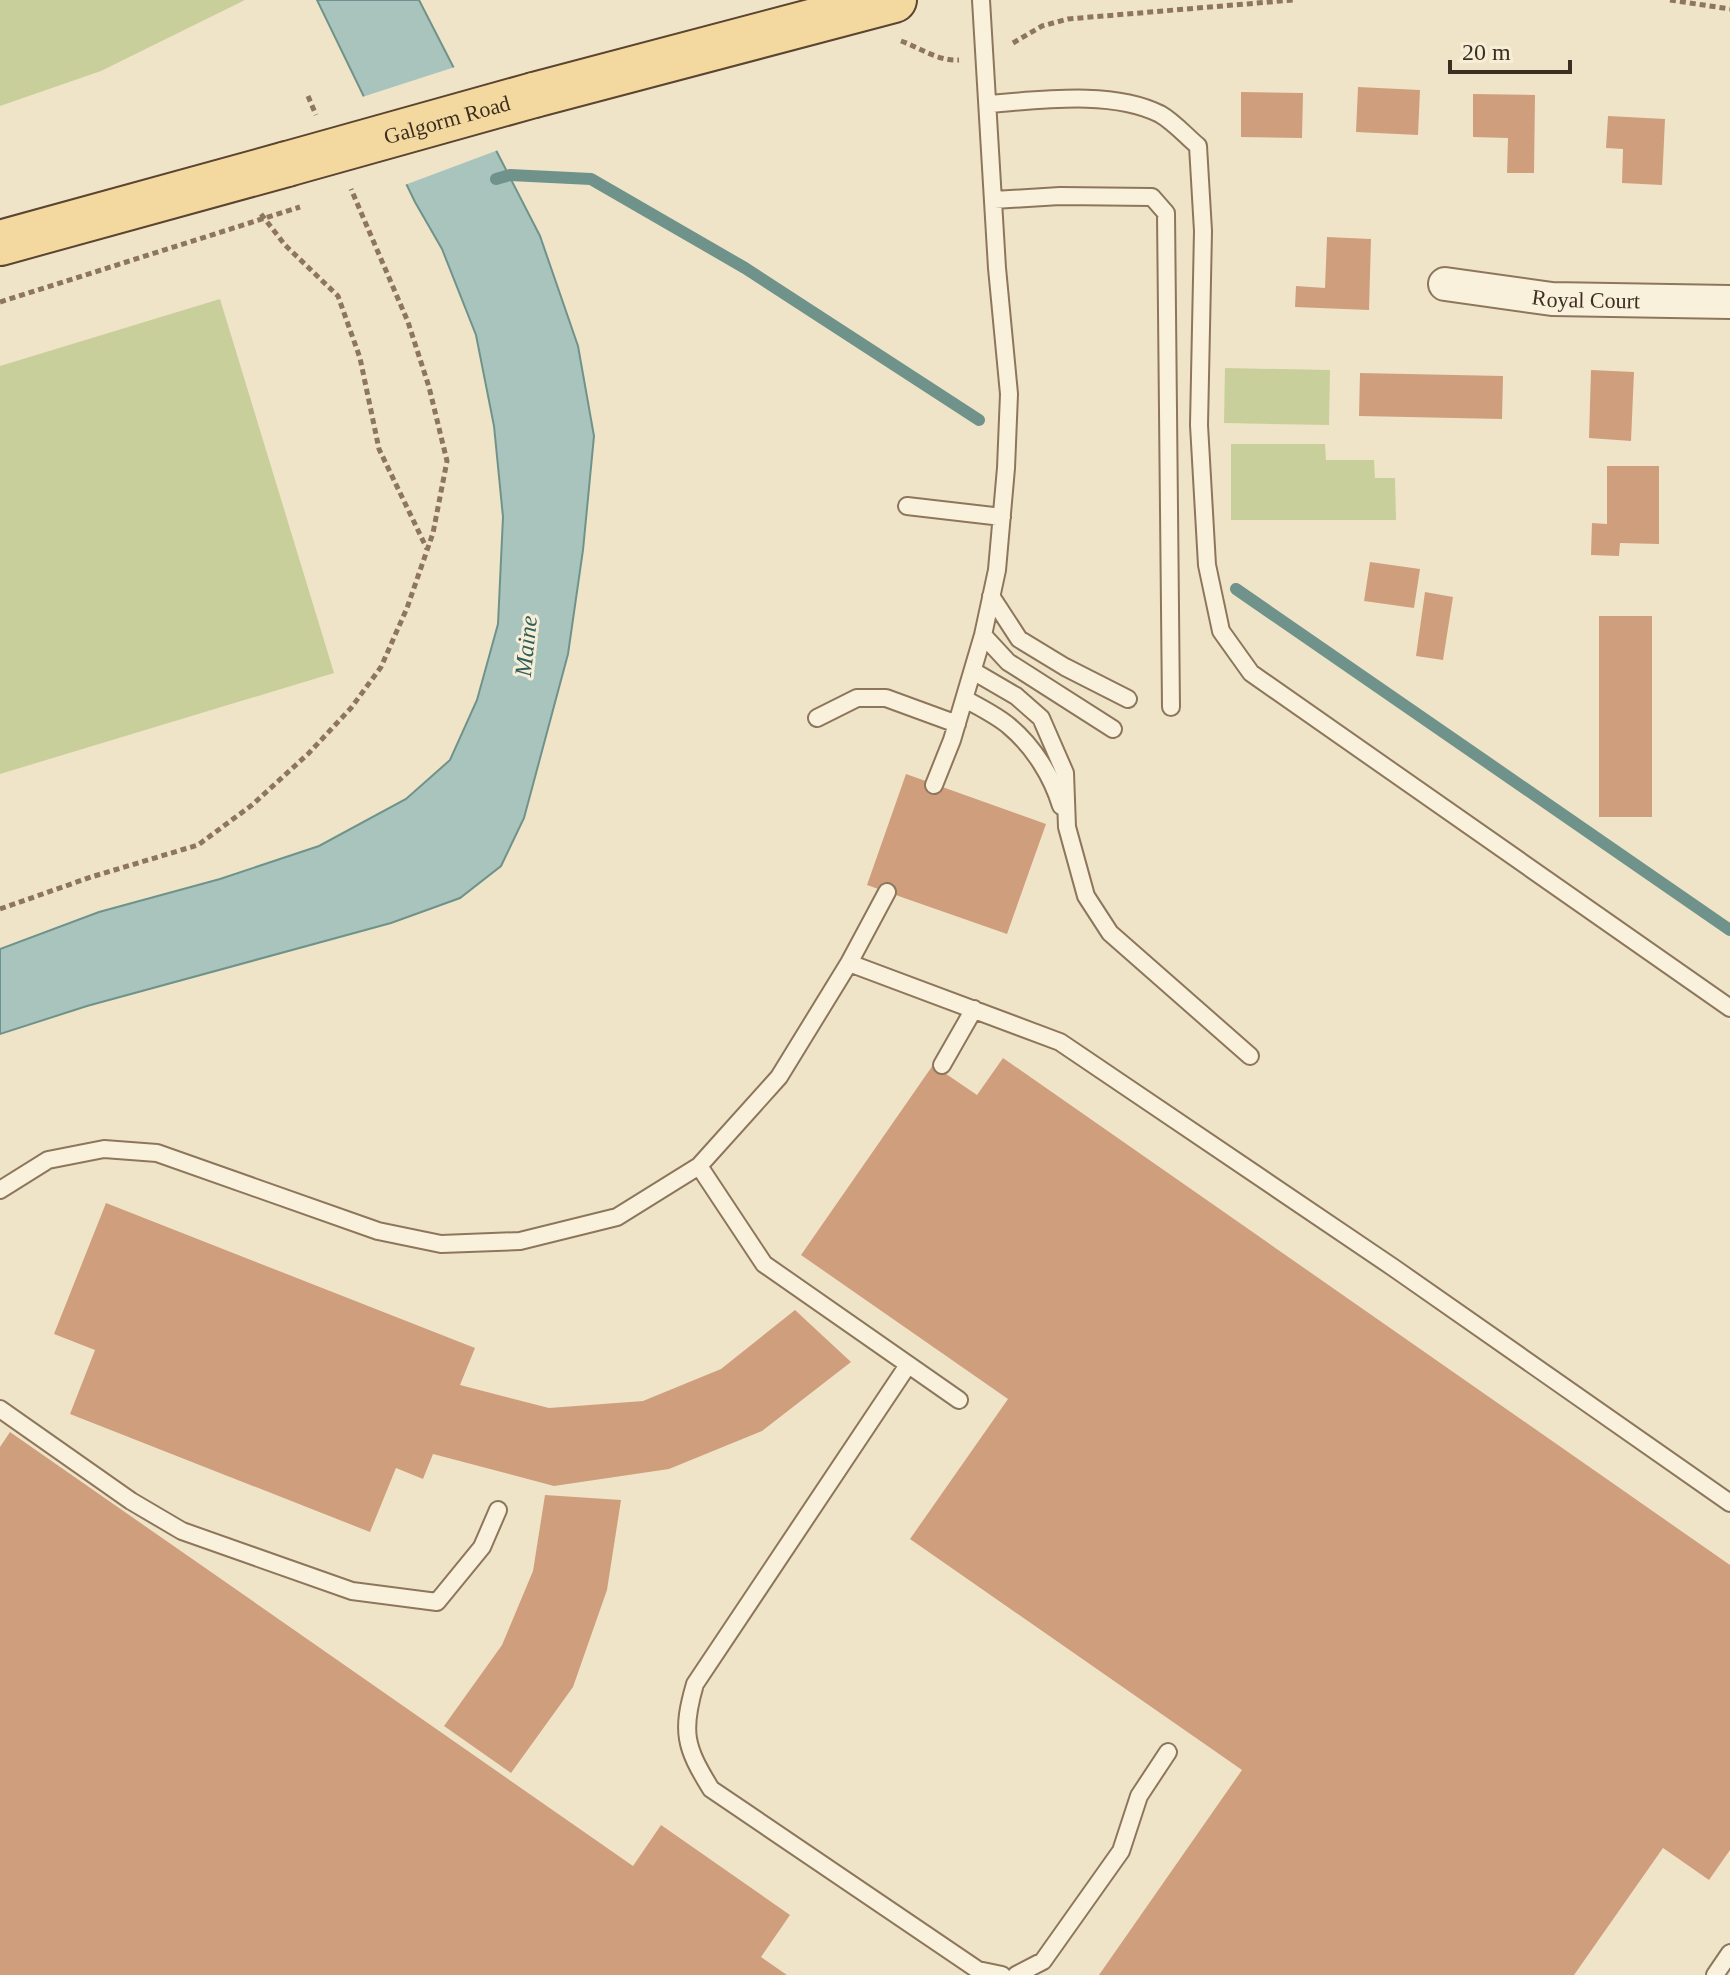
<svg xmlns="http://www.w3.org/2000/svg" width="1730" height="1975" font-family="Georgia,serif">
	<rect width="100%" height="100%" fill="#f0e4c8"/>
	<!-- green -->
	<path fill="#c9cf9b" d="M0 0H245L101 71 0 106Z
		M220 299 334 673 0 774V366Z
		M1225 368 1330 370 1329 425 1224 423Z
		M1231 444H1325L1326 460H1374L1375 478H1395L1396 520H1231Z"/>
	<!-- water -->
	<path fill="#a9c4bc" stroke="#6f938a" stroke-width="2" d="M317 0H419L540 236 578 346 594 436 583 550 568 654 524 818 501 866 460 898 391 923 87 1006 0 1034V949L99 912 220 879 319 846 406 799 450 760 477 700 498 624 503 517 494 426 476 335 442 249 415 202Z"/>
	<!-- pier -->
	<path fill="#f0e4c8" d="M458 66 501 149 402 186 359 98Z"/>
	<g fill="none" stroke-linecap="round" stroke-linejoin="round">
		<!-- stream -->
		<path stroke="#6f938a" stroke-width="12" d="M496 179 510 175 591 179 745 268 979 420
			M1236 589 1730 930"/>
	</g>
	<!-- building -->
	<path fill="#cf9f7d" d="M1358 87 1420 90 1418 135 1356 132Z
		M1241 92 1303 93 1302 138 1241 137Z
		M1473 94 1535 95 1534 173H1507L1508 138 1473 137Z
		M1608 116 1665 119 1662 185 1622 183 1623 149 1606 148Z
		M1327 237 1371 239 1369 310 1295 307 1296 286 1325 288Z
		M1591 370 1634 372 1631 441 1589 438Z
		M1360 373 1503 376 1502 419 1359 416Z
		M1607 466H1659V544L1620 543 1619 556 1591 555 1592 523 1607 524Z
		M1370 562 1420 569 1414 608 1364 601Z
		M1425 592 1453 597 1443 660 1416 656Z
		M1599 616H1652V817H1599Z
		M906 774 1046 824 1007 934 867 885Z
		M1003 1058 1730 1565V1850L1709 1880 1663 1848 1574 1975H1099L1242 1770 910 1539 1008 1399 801 1255 933 1065 977 1095Z
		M106 1203 475 1348 460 1385 549 1408 643 1401 721 1369 795 1310 851 1362 762 1431 669 1469 554 1486 433 1454 423 1479 396 1468 370 1532 70 1414 95 1350 54 1334Z
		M10 1432 633 1866 661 1825 790 1915 761 1957 787 1975H0V1447Z
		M545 1495 621 1500 607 1590 573 1687 511 1773 444 1726 502 1645 533 1571Z"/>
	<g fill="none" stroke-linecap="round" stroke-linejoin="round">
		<!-- lane casing -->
		<g stroke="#8d765c" stroke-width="20">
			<path id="lane" d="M988 104C1040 100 1113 90 1160 114 1174 122 1186 136 1198 146L1203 231 1199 425 1207 565 1221 631 1251 673 1730 1008
				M994 200 1060 196 1152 197 1166 213 1171 707
				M907 506 1002 517
				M991 596 1019 639 1065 667 1128 699
				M983 635 1008 662 1113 729
				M973 671 1016 696 1041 718 1065 773 1067 827 1086 896 1110 933 1250 1056
				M965 699C979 707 996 715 1009 726 1033 746 1052 776 1061 806
				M817 718 857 698H886L957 724
				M934 785 952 740 983 635 997 570 1006 468 1009 394 997 268 981 0
				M849 963 1060 1042 1394 1268 1730 1503
				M942 1065 974 1009
				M699 1166 764 1264 959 1400
				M0 1190 48 1160 104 1149 157 1153 378 1231 441 1244 520 1241 617 1217 699 1166 779 1077 849 963 887 892
				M908 1365 695 1684C681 1732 685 1747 711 1789L978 1970 1002 1975
				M0 1409 131 1501 182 1531 352 1591 437 1602 482 1547 498 1510
				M1016 1975 1043 1961 1121 1851 1139 1796 1168 1752
				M1715 1975 1730 1953"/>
		</g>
		<!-- street casing -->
		<g stroke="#8d765c" stroke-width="36">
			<g id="street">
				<path id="s1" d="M1445 284 1552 299 1730 302"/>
			</g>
		</g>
		<!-- primary casing -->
		<g stroke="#5b4430" stroke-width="48">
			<path id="primary" d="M534 95 894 0
				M0 243 287 164"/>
		</g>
		<!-- path -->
		<path stroke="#8d765c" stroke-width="5" stroke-dasharray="6 4" stroke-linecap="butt" d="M1670 0 1730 9
			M901 41C921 48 937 61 959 60
			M1013 43 1042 26 1068 19 1293 0
			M308 96 316 115
			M261 214 285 245 338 296 360 358 379 449 427 549
			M0 909 91 877 198 845 252 805 308 754 351 708 381 667 407 608 433 533 447 461 429 387 408 322 351 189"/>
		<!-- lane -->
		<use href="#lane" stroke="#faf1dc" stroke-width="16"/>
		<!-- street -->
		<use href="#street" stroke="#faf1dc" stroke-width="32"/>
		<!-- primary -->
		<use href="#primary" stroke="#f3d9a0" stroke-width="44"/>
		<!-- primary-bridge casing -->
		<g stroke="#5b4430" stroke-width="48" stroke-linecap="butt">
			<g id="primary-bridge">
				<path id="s2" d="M287 164 534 95"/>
			</g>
		</g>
		<!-- path-bridge -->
		<path stroke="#8d765c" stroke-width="5" stroke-dasharray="6 4" stroke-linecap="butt" d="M0 302 300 207"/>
		<!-- primary-bridge -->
		<use href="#primary-bridge" stroke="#f3d9a0" stroke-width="44"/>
	</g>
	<g text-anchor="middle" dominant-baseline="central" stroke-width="6" stroke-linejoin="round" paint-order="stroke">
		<!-- street labels -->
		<g font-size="22" fill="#3d2e20" stroke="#f7eed8">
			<text stroke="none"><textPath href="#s2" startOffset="166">Galgorm Road</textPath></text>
			<text stroke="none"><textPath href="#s1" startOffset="142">Royal Court</textPath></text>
		</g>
		<!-- water labels -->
		<g font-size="24" font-style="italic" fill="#2f5d5a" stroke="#f7eed8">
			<text transform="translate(526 646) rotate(-84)">Maine</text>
		</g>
	</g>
	<!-- scale -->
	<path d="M1450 60v12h120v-12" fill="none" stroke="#3d2e20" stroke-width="4"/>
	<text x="1462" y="60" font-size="24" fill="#3d2e20" stroke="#f7eed8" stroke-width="6" paint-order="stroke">20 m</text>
</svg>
